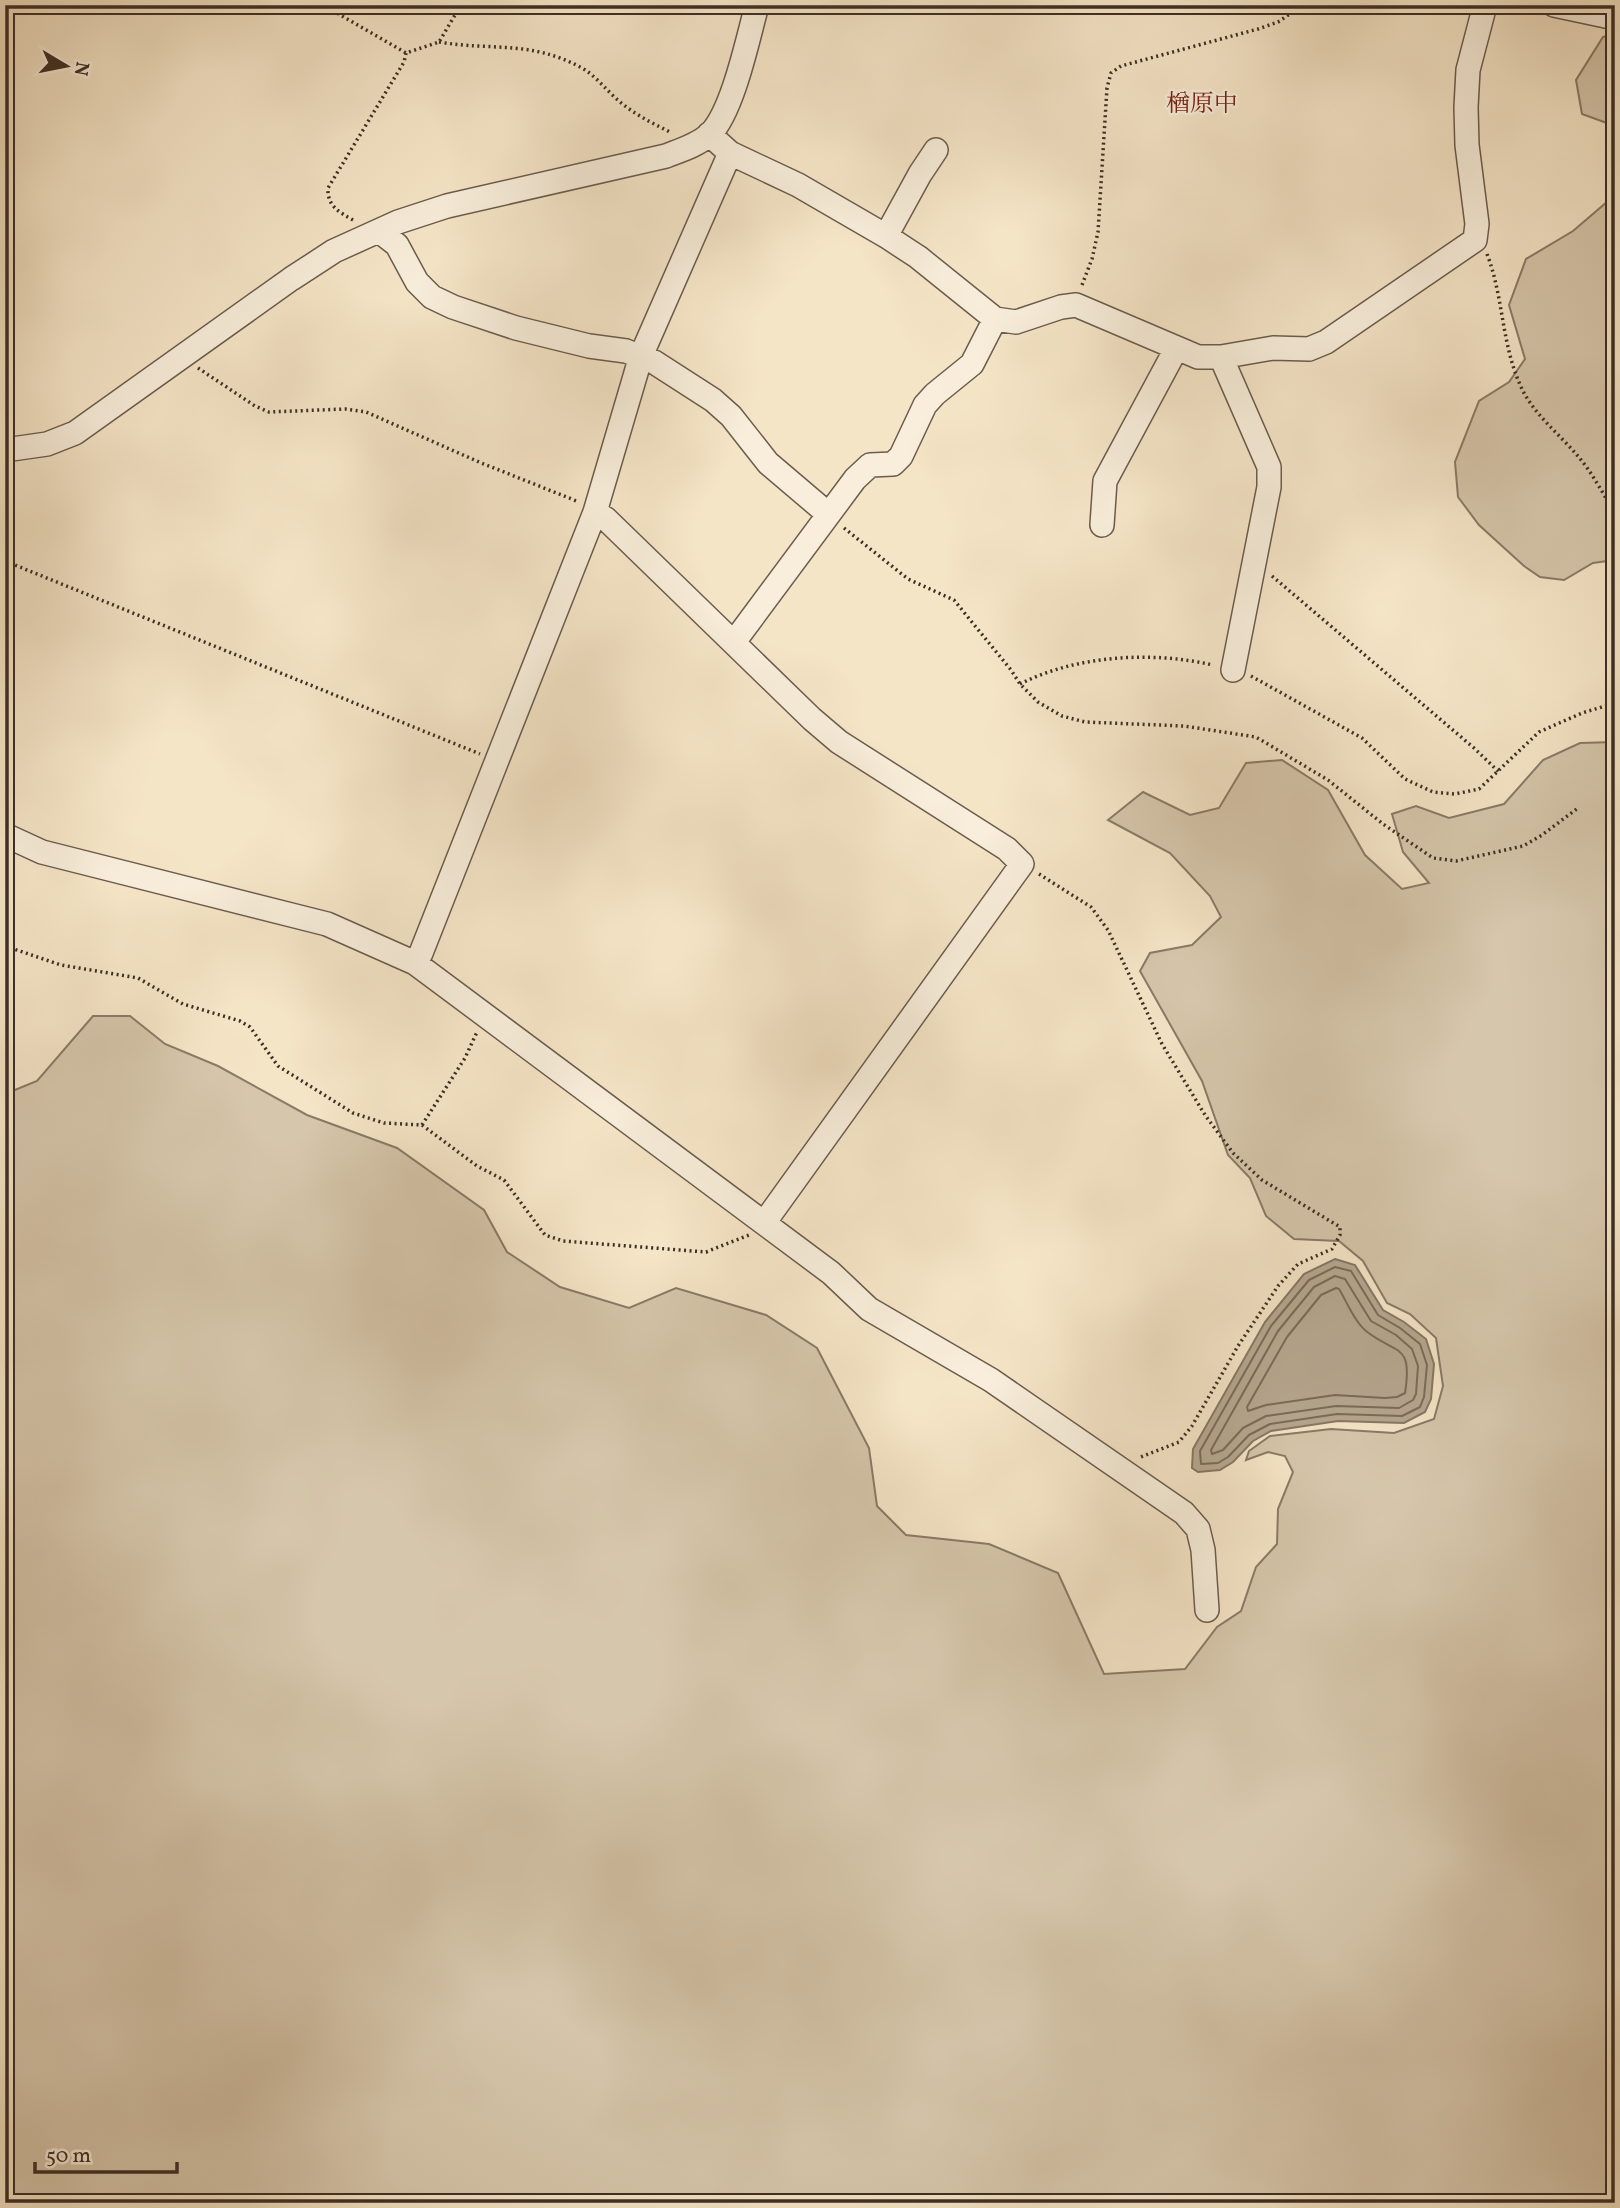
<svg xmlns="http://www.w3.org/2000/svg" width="1620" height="2208" font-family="Vollkorn,'Noto Serif JP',serif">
	<rect width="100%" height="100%" fill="#f5e5c7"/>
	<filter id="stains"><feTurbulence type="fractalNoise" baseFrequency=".00286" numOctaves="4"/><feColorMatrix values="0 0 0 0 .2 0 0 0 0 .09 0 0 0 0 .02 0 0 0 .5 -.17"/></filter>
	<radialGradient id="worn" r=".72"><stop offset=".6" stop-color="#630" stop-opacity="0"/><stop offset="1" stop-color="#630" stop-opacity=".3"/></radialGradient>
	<!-- green -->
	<path fill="#d6c6ab" stroke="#8a7a68" stroke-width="2" d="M1615 35V126L1582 114 1576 80 1603 37Z
		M1615 188V560L1593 563 1564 580 1540 577 1524 566 1479 525 1458 497 1455 462 1479 401 1509 382 1525 359 1509 305 1526 259 1573 231 1608 201Z
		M1615 742V2203H5V1094L37 1081 93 1016H130L165 1044 218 1066 307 1115 397 1148 484 1210 507 1252 560 1287 629 1308 676 1288 766 1315 817 1348 869 1448 877 1506 906 1535 989 1544 1058 1573 1104 1674 1185 1669 1217 1627 1241 1611 1256 1567 1277 1544 1278 1509 1293 1472 1285 1456 1268 1452 1246 1460 1249 1451 1270 1436 1331 1429 1394 1433 1434 1419 1443 1386 1436 1338 1410 1314 1387 1303 1363 1261 1339 1241 1294 1239 1266 1216 1250 1178 1228 1155 1202 1081 1140 971 1150 953 1192 945 1221 917 1210 896 1170 853 1108 820 1143 792 1190 815 1219 808 1246 763 1282 760 1328 790 1365 855 1402 889 1429 883 1403 852 1392 814 1416 806 1449 818 1504 804 1543 760 1580 743Z"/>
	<!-- water -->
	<path fill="#b6a790" stroke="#867765" stroke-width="2" d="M1335 1259 1355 1265 1383 1310 1404 1322 1426 1339 1434 1364 1431 1399 1425 1412 1404 1423 1338 1421 1271 1431 1253 1441 1233 1462 1220 1470 1198 1472 1192 1468 1193 1449 1265 1322 1304 1274Z"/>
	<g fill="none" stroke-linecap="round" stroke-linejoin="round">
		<!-- shore -->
		<path stroke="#7a6b5a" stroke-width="2" d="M1335 1267 1351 1271 1378 1315 1400 1328 1420 1344 1427 1365 1424 1397 1420 1407 1402 1416 1337 1414 1270 1424 1249 1435 1228 1457 1218 1463 1201 1464 1200 1451 1271 1326 1309 1280Z
			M1335 1276 1345 1279 1371 1321 1396 1335 1412 1349 1418 1366 1416 1394 1413 1400 1399 1408 1336 1406 1266 1416 1243 1428 1223 1450 1212 1454 1211 1450 1278 1331 1314 1287Z
			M1336 1288 1339 1289C1347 1302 1354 1321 1366 1331 1396 1355 1413 1342 1405 1393L1397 1397 1385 1398 1335 1395 1266 1405 1248 1411 1247 1407 1287 1337 1321 1295Z"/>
		<!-- minor casing -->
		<g stroke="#6b5c4e" stroke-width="26">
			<path id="minor" d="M1554 5 1615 18
				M709 134 730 153 798 185 886 236 918 257 995 319 1016 322 1061 307 1076 305 1198 357H1221L1273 348 1309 349 1326 342 1475 240 1477 224 1467 145 1466 107 1468 70 1485 5
				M379 231 397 245 417 282 432 297 453 307 516 328 589 346 626 351 654 362 713 400 731 416 768 463 828 514
				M886 236 920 174 936 150
				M1221 357 1269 467V487L1233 670
				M5 450 47 444 75 433 291 279 334 251 398 222 447 206 666 156C681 150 698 145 710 134 733 111 748 38 757 5
				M595 512 606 519 812 719 839 742 1007 849 1022 864 764 1223
				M1102 525 1105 481 1176 349
				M734 642 855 479 870 465 893 464 901 456 925 405 935 394 972 364 995 319
				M5 835 42 852 327 924 415 963 831 1273 869 1309 991 1380 1184 1513 1198 1529 1203 1550 1207 1610
				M415 963 421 953 595 512 641 356 730 153"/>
		</g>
		<!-- path -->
		<path stroke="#3d2f25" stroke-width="3.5" stroke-dasharray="2 3.5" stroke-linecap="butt" d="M323 5 406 53 439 42 461 5
			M439 42C492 51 531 40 582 68 596 76 607 91 619 101 634 114 652 123 670 132
			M353 220C339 212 327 206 328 188L404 62 406 53
			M1487 254C1504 298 1501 345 1522 389 1534 414 1559 434 1577 455 1592 472 1603 494 1615 513
			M1082 285 1092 259 1098 232 1107 88 1111 73 1121 66 1258 29 1278 22 1303 5
			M198 368 255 406 269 412 345 409 366 412 479 462 579 502
			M844 528 908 579 954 600 1011 670 1020 684 1038 702 1062 716 1085 722 1184 726 1256 737 1328 780 1383 824 1433 858 1456 861 1523 846 1542 835 1578 808
			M5 561 480 754
			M1272 576 1474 748 1499 772
			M1251 676 1362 738 1405 779 1433 792 1455 794 1479 789 1539 732 1582 713 1615 703
			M1020 684C1077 655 1152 651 1213 665
			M1039 874 1091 907 1108 930 1162 1044 1205 1115 1233 1153 1262 1180 1340 1227V1235L1332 1249 1298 1264 1278 1286 1238 1346 1192 1426 1179 1442 1138 1458
			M5 946 61 965 138 978 183 1004 240 1021 250 1027 278 1066 353 1113 384 1123 422 1125 465 1058 477 1032
			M422 1125 477 1166 504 1180 545 1235 563 1241 706 1252 749 1235"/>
		<!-- minor -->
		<use href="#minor" stroke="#f8eedb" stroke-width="23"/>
	</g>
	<g text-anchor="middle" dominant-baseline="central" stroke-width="5" stroke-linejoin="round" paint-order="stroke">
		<!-- quarter labels -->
		<g font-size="24" fill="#7a1f14" stroke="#f8eedb">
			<text x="1202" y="105">楢原中</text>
		</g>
	</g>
	<!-- margin -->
	<rect width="1620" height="2208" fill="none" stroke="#f5e5c7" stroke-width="28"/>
	<rect x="7" y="7" width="1606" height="2194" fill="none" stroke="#3d2f25" stroke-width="3.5"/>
	<rect x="14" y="14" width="1592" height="2180" fill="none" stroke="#3d2f25" stroke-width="2"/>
	<!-- north arrow -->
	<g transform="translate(66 66) rotate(100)" stroke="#f8eedb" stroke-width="5" paint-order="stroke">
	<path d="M0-5L12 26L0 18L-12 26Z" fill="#3d2f25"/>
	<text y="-10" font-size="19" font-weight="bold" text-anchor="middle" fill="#3d2f25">N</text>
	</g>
	<!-- scale -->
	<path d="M35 2162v10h142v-10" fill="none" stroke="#3d2f25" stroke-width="3.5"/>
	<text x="46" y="2162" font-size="21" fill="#3d2f25" stroke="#f8eedb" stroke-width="5" paint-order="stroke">50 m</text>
	<rect width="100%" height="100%" filter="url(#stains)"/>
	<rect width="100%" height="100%" fill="url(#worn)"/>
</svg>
